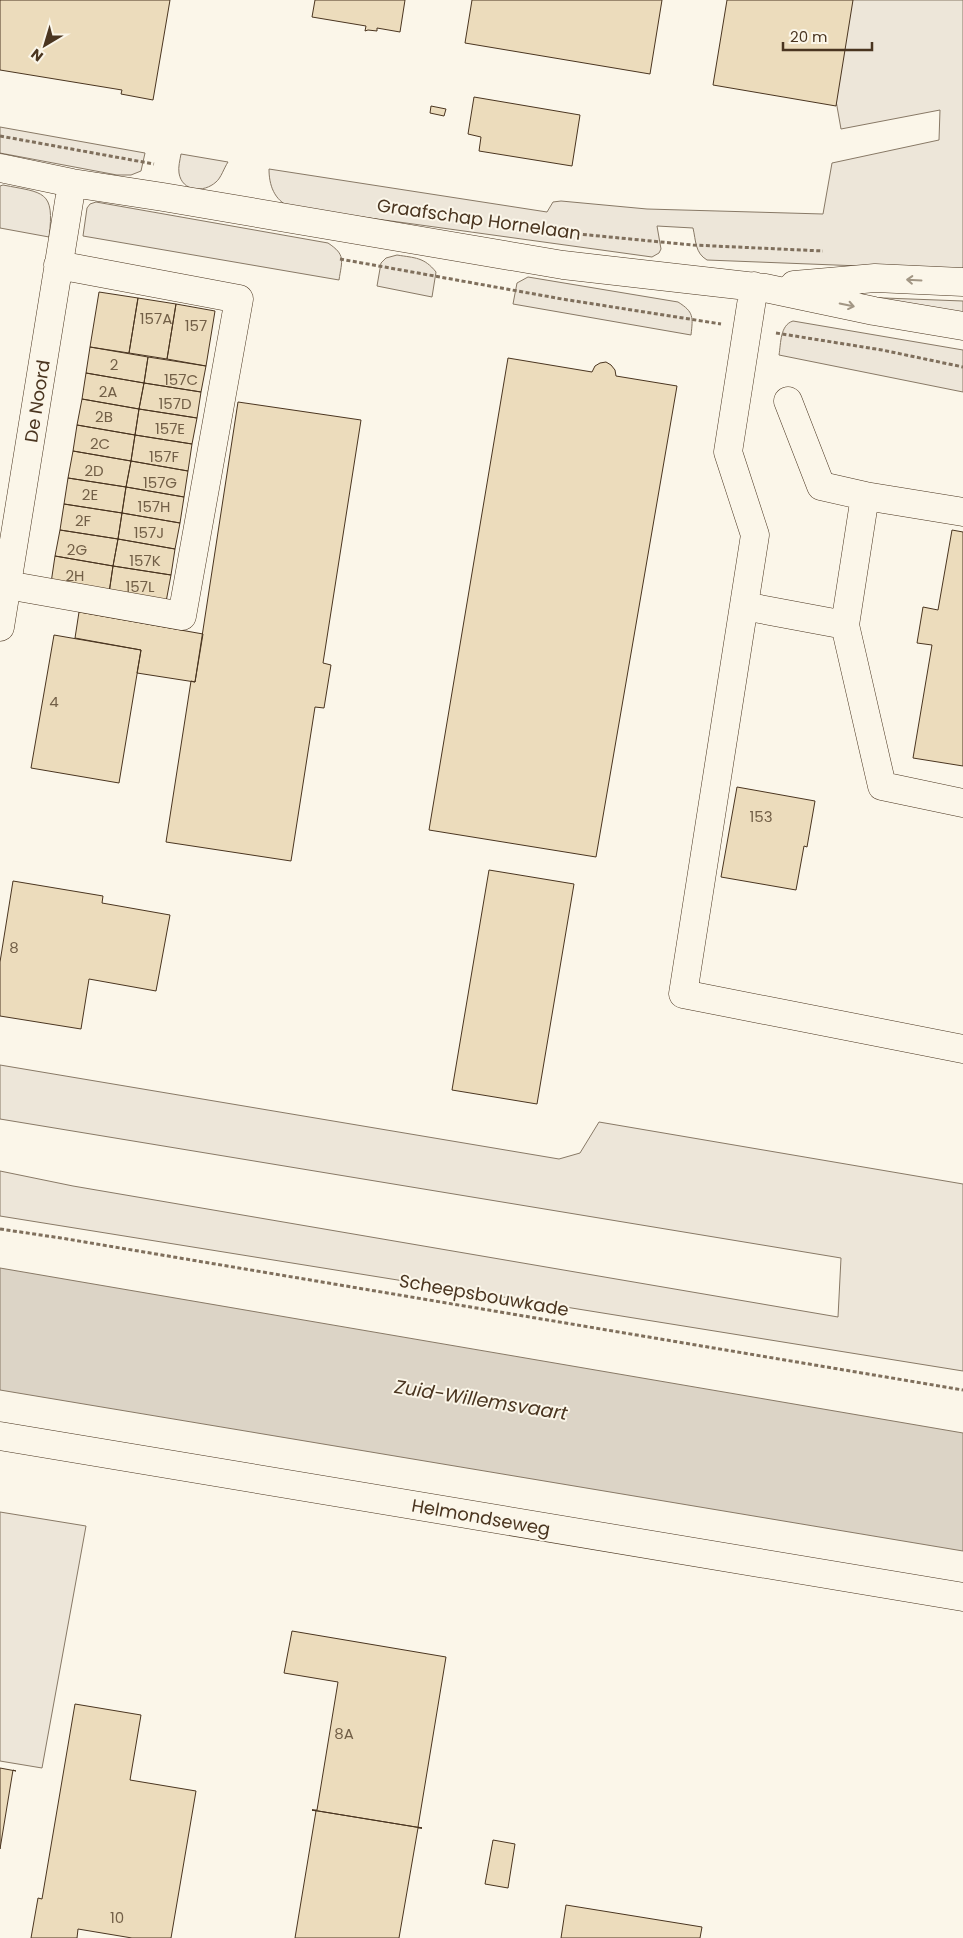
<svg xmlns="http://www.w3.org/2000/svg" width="963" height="1938" font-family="Poppins,sans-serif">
	<rect width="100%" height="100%" fill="#fbf6e9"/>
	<!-- green -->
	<path fill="#ede6d9" stroke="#887966" d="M850 0H963V270L707 260C695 253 696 241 693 228L657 226 661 249 659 253 652 257 290 207C274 200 269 185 269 169L547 212 553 202 561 201 647 209 823 214 832 163 939 140 940 110 841 129 835 95Z
		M0 127 145 153 141 171 131 175H117L0 153Z
		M181 154 228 162C224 168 221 178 216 182 204 193 182 192 179 173 178 167 180 160 181 154Z
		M3 185C44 193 55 190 49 237L0 228V186Z
		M96 202 328 243C346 255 342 260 339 280L83 236 87 208 90 204Z
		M397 255C415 258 424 257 436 272L432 297 377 286 381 263 386 258Z
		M528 277 678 302C694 312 693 317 691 335L513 304 517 283Z
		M832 296 963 301V319Z
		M793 321 963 350V392L779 355C781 343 780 325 793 321Z
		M0 1065 559 1159 580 1153 599 1122 963 1184V1371L0 1216V1171L73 1186 838 1317 841 1258 0 1119Z
		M0 1512 86 1526 42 1768 0 1761Z"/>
	<!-- water -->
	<path fill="#dcd4c6" stroke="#887966" d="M0 1268 963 1433V1551L0 1390Z"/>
	<!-- building -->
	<path fill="#ecdcbc" stroke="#4a3520" d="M0 0H170L153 100 121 94 122 90 0 70Z
		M315 0H405L400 32 377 28V31L368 30 365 31 366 26 312 17Z
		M472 0H662L650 74 465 43Z
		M727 0H853L836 106 713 85Z
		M474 97 580 115 572 166 479 151 481 137 468 134Z
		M431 106 446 109 444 116 430 113Z
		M99 292 138 298 129 353 90 347Z
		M138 298 176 304 167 359 129 353Z
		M176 304 215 311 206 366 167 359Z
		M90 347 148 357 144 383 86 373Z
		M148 357 206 366 201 392 144 383Z
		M508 358 592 372 595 366 600 363 606 362 611 365 615 370 616 376 677 386 596 857 429 830Z
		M86 373 144 383 139 409 82 399Z
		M144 383 201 392 197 418 139 409Z
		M82 399 139 409 135 435 77 425Z
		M238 402 361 420 323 663 331 665 324 708 315 707 291 861 166 842 191 681 195 682Z
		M139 409 197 418 192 444 135 435Z
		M77 425 135 435 131 461 73 451Z
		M135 435 192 444 188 471 131 461Z
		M73 451 131 461 126 487 68 478Z
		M131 461 188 471 184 497 126 487Z
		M68 478 126 487 122 513 64 504Z
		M126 487 184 497 180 523 122 513Z
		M64 504 122 513 118 539 60 530Z
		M122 513 180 523 175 549 118 539Z
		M60 530 118 539 113 566 55 556Z
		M952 530 963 532V766L913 758 932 645 917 643 923 607 938 610Z
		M118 539 175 549 171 575 113 566Z
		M55 556 113 566 109 593 51 583Z
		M113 566 171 575 166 602 109 593Z
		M79 612 203 634 195 682 137 673 141 650 75 638Z
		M54 635 141 650 119 783 31 768Z
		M737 787 815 801 807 847 804 846 796 890 721 877Z
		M489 870 574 884 537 1104 452 1090Z
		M13 881 103 896 102 903 170 915 156 991 89 979 81 1029 0 1016V962Z
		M292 1631 446 1657 418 1827 422 1828 312 1810H317L338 1682 284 1673Z
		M75 1704 141 1715 130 1780 196 1791 171 1938H132L78 1929 77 1938H31L38 1898 42 1899Z
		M0 1768 16 1771 13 1770 0 1849Z
		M312 1810 422 1828H418L399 1938H295L316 1811Z
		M493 1840 515 1844 508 1888 485 1884Z
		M566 1905 702 1927 700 1938H561Z"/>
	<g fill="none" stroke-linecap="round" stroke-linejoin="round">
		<!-- minor casing -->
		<g stroke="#4a3520" stroke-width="29">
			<path id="minor" d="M0 168 72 183 163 197 563 265 765 288 874 311 963 326
				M794 285 875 278 963 282
				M754 286 728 452 755 535 683 994 963 1049
				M788 401 821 486 865 496
				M7 585 182 616 239 299 58 265
				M744 606 845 625 882 786 963 803
				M845 625 865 496 963 512
				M0 627 72 183
				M0 1436 963 1597"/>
		</g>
		<!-- path -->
		<path stroke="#7f6f5c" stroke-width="3" stroke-dasharray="4 2.5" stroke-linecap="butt" d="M0 136 154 164
			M557 232 693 245 823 251
			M340 259 562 299 721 324
			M776 333 882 350 963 367
			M0 1229 61 1238 963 1390"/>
		<!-- minor -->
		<use href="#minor" stroke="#fbf6e9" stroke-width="28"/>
	</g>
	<!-- one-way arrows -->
	<defs><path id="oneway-shaft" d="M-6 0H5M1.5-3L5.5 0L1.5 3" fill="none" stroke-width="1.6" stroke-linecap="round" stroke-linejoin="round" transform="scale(1.25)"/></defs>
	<g stroke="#a29684">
		<use href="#oneway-shaft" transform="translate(914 280) rotate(-177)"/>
		<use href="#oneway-shaft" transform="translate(847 305) rotate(12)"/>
	</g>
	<g text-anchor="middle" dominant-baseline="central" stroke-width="4" stroke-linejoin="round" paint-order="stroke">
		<!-- number labels -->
		<g font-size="15" fill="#725f47">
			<text x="156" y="318">157A</text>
			<text x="196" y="325">157</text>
			<text x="114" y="364">2</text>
			<text x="181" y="379">157C</text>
			<text x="108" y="391">2A</text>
			<text x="175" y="403">157D</text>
			<text x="104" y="416">2B</text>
			<text x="170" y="428">157E</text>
			<text x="100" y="443">2C</text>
			<text x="164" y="456">157F</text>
			<text x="94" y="470">2D</text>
			<text x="160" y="482">157G</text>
			<text x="90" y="494">2E</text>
			<text x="154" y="506">157H</text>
			<text x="83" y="520">2F</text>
			<text x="149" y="532">157J</text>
			<text x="77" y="549">2G</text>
			<text x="145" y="560">157K</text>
			<text x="75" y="575">2H</text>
			<text x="140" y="586">157L</text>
			<text x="54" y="701">4</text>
			<text x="761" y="816">153</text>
			<text x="14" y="947">8</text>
			<text x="344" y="1733">8A</text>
			<text x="117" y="1917">10</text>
		</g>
		<!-- street labels -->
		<g font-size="18" fill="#4a3520" stroke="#fbf6e9">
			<text transform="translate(479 219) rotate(8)">Graafschap Hornelaan</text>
			<text transform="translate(37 401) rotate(-81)">De Noord</text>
			<text transform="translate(484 1295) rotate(10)">Scheepsbouwkade</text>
			<text transform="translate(481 1517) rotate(10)">Helmondseweg</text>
		</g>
		<!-- water labels -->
		<g font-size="19" font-style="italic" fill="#4a3520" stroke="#fbf6e9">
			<text transform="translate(481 1400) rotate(9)">Zuid-Willemsvaart</text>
		</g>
	</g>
	<!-- north arrow -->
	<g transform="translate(45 45) rotate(218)" stroke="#fbf6e9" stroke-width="4" paint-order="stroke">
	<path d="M0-4L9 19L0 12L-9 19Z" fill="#4a3520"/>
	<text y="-8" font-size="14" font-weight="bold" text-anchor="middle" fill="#4a3520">N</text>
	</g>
	<!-- scale -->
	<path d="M783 42v8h89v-8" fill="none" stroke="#4a3520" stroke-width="2.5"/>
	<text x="790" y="42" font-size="15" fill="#4a3520" stroke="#fbf6e9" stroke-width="4" paint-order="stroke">20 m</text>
</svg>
